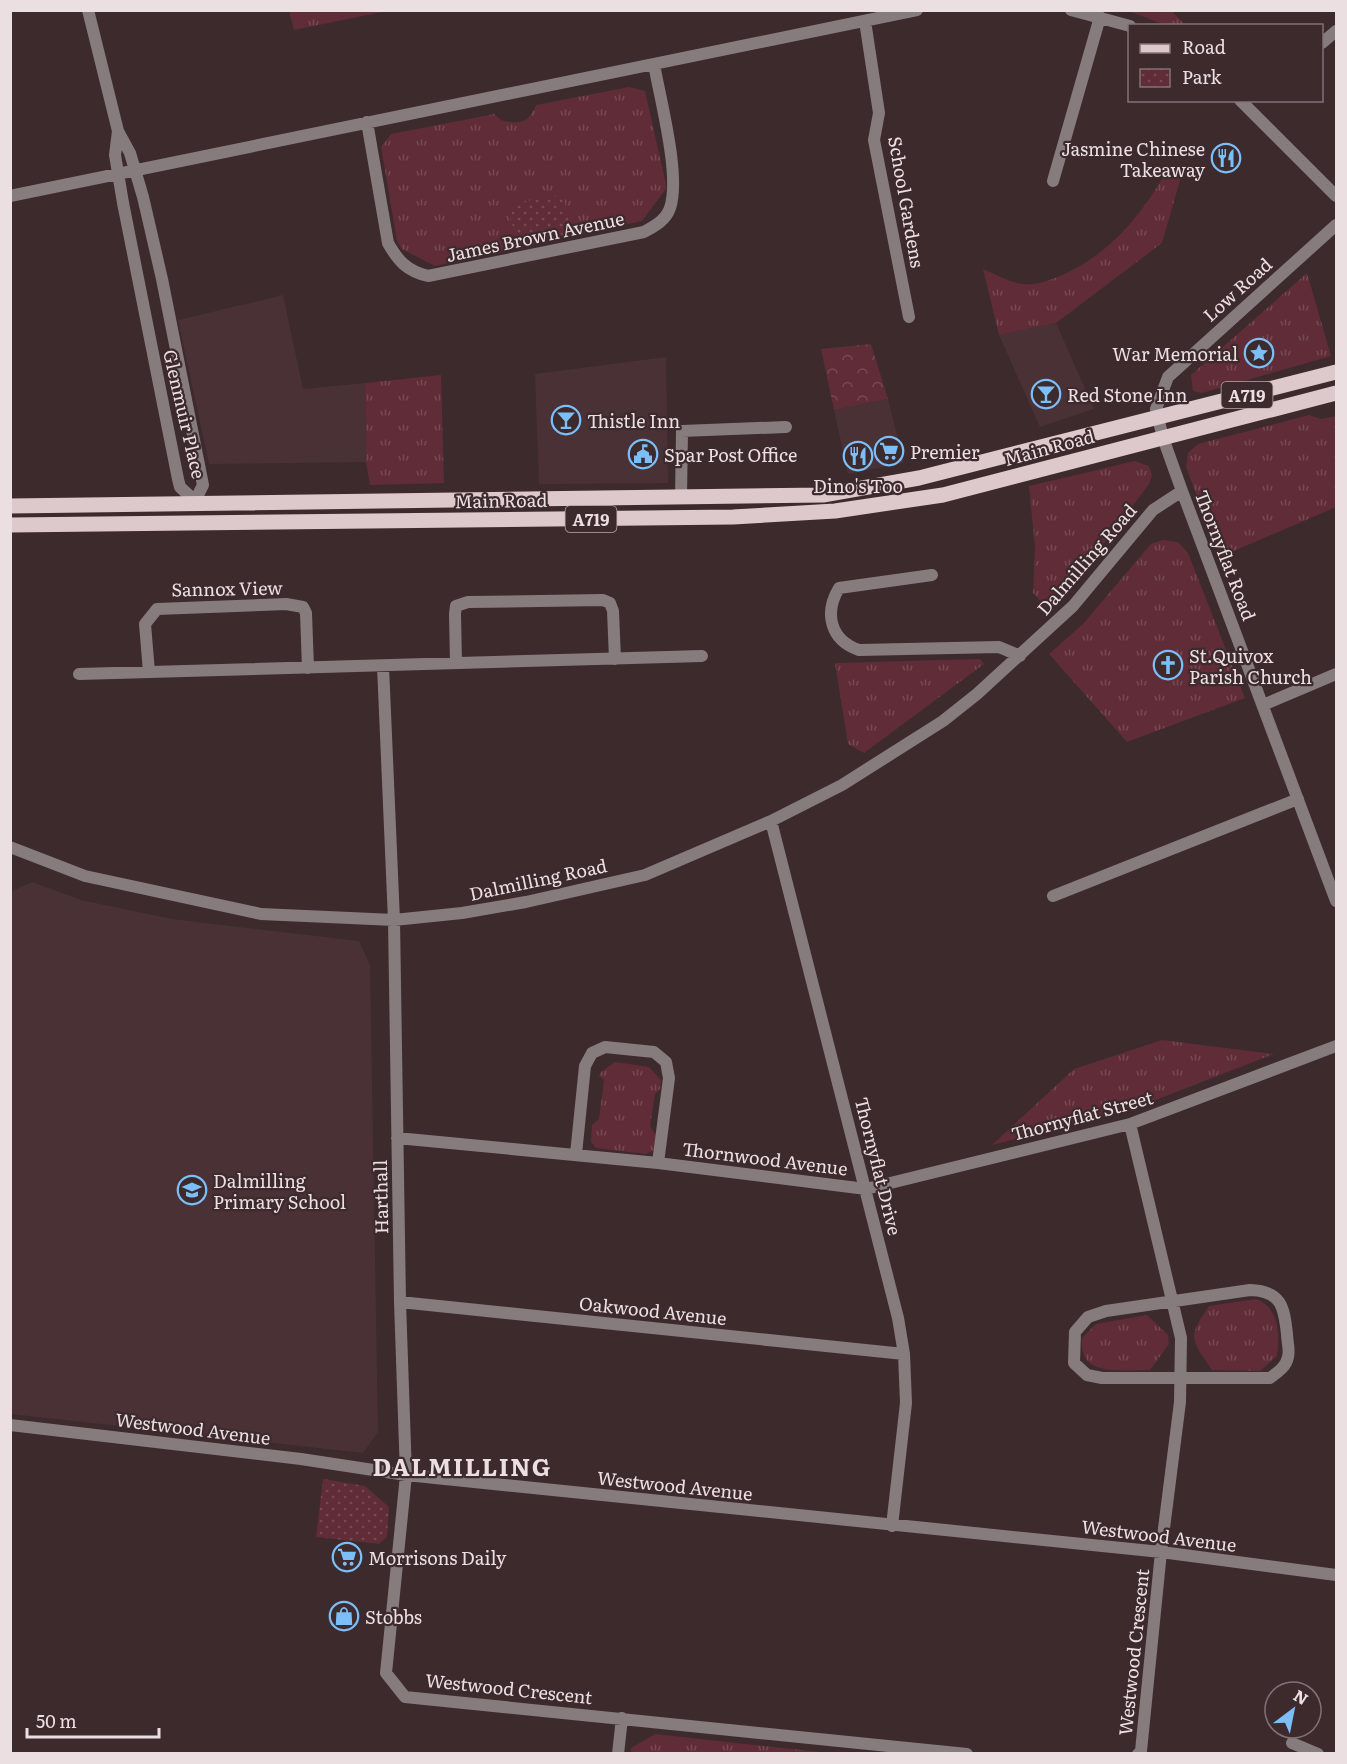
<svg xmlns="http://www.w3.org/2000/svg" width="1347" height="1764" font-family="Literata,serif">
	<defs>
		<pattern id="grass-tufts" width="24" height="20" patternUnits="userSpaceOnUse" patternTransform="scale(1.5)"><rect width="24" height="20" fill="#5f2c37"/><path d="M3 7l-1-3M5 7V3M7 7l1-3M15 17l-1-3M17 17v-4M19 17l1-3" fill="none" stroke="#764a54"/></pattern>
		<pattern id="forest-crowns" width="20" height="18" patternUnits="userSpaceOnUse" patternTransform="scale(1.5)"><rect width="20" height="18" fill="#5f2c37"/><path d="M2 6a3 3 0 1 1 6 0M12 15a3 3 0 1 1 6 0" fill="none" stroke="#764a54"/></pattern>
		<pattern id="park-dots" width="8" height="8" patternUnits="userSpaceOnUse" patternTransform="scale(1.5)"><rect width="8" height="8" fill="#5f2c37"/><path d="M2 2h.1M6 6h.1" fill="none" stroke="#764a54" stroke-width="1.8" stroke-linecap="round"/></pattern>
	</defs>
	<rect width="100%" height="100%" fill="#3c2a2d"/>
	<!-- built -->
	<path fill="#4a3136" d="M283 295 303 389 365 383 366 462 209 464 178 320Z
		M1056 323 1094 409 1040 427 999 335Z
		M666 357 668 483 539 484 535 374Z
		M888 399 904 463 848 474 834 410Z
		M32 882 81 900 172 919 359 941 370 965 378 1432 363 1453 11 1414 10 892Z"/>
	<!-- grass -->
	<path fill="url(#grass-tufts)" d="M289 11V10L387 11 294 30Z
		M1129 11H1172L1185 25H1165Z
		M629 87 645 91 666 184V189L642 221 435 266 402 249 397 241 381 147 391 134 494 114 501 120C519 125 529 123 536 105Z
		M1170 165 1183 170 1162 243 1056 323 999 335 983 269C995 274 1009 282 1022 284 1035 286 1051 280 1062 275 1112 253 1144 212 1170 165Z
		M1307 273 1331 356 1202 393 1193 391 1191 375Z
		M441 375 444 483 370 485 366 462 365 383Z
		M1309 415 1321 419 1336 416V507L1220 557 1186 467 1188 453 1198 444Z
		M1135 461 1149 466 1152 475 1149 484 1111 535 1046 607 1033 593 1035 547 1029 486Z
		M1163 540 1178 542 1188 553 1245 698 1127 742 1049 654 1083 624 1151 544Z
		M980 659 984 664 864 753 848 744 835 663Z
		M1162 1040 1274 1054 1135 1108 992 1145 1074 1069Z
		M615 1062 649 1067 661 1080 660 1089 655 1094 650 1126 656 1136 654 1150 646 1154 596 1148 591 1142 592 1125 599 1119 604 1080 599 1076 601 1072Z
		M1256 1299C1279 1307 1280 1334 1277 1356L1260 1371 1212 1370C1191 1339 1187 1338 1209 1306Z
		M1147 1315 1168 1335 1169 1344 1150 1370C1122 1369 1078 1379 1082 1338L1096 1324Z
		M655 1734 829 1753H631V1748Z"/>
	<!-- forest -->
	<path fill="url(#forest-crowns)" d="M871 344 888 399 834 410 821 349Z"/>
	<!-- park -->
	<path fill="url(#park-dots)" d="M563 194 571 231 516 241 508 205Z
		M323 1479 365 1486 389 1507 387 1537 379 1544 316 1537Z"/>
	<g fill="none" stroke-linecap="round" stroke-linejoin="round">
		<!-- minor -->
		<path stroke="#867c7d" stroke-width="12" d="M88 10 118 131 130 153 143 197 162 279 203 485 195 501
			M1071 10 1130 26
			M865 21 879 113 874 140 909 317
			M1322 43 1336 31
			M1240 100 1336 196
			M367 122 388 243C398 261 407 271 428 276L644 232C655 226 666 220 670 208 681 176 660 99 654 64
			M118 131 115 155 123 203 178 479 180 487 195 501
			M1053 181 1100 17
			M10 196 917 10
			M1336 225 1168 377 1156 409 1163 438 1182 491 1336 901
			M681 497 682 431 786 427
			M932 575 839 588C824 613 830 640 859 650L999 647 1020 656
			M456 663 455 614 456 606 468 602 603 600 610 603 613 611 615 659
			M383 666 394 920 400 1302 406 1475 386 1673 405 1697 967 1754
			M149 672 145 624 157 609 286 604 303 607 306 613 308 668
			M79 674 702 656
			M1263 705 1336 674
			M771 821 898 1318 904 1354 906 1403 892 1526
			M10 847 85 876 261 914 394 920 462 913 526 902 645 875 771 821 842 785 943 721 977 694 1073 606 1153 510 1182 491
			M1053 896 1298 799
			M1130 1124 1181 1338 1180 1402 1161 1552 1141 1751 1138 1754
			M397 1138 658 1163 866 1189 1130 1124 1336 1046
			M576 1154 585 1066 592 1053 605 1047 654 1052 666 1062 669 1078 658 1163
			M1250 1290C1281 1291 1284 1306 1287 1334 1287 1341 1290 1350 1288 1357 1286 1367 1278 1372 1270 1378H1102L1087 1375 1074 1363 1075 1332 1088 1317 1106 1311Z
			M400 1302 904 1354
			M10 1425 301 1459 406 1475 1161 1552 1336 1575
			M1292 1743 1318 1754
			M618 1754 622 1718"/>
		<!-- primary -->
		<path stroke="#ddc8cb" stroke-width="15" d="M10 506 823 495 919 478 1336 372
			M10 525 733 517 835 511 943 495 1336 393"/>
	</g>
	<!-- icons -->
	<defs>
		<g id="restaurant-ring" transform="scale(1.5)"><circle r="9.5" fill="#3c2a2d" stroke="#7bbef8" stroke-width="1.5"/><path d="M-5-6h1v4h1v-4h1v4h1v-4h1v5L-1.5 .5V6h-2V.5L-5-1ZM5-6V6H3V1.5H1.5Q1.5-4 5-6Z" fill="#7bbef8"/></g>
		<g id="sight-ring" transform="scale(1.5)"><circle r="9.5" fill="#3c2a2d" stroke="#7bbef8" stroke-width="1.5"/><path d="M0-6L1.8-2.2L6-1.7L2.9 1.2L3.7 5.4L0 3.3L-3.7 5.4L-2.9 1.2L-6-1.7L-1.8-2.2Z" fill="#7bbef8"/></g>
		<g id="bar-ring" transform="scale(1.5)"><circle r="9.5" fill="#3c2a2d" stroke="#7bbef8" stroke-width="1.5"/><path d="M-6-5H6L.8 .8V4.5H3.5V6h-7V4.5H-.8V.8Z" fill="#7bbef8"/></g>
		<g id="supermarket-ring" transform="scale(1.5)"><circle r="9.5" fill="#3c2a2d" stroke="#7bbef8" stroke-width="1.5"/><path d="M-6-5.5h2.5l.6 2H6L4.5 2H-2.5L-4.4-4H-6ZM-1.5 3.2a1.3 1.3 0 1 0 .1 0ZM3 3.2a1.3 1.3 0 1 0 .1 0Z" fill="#7bbef8"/></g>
		<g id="civic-ring" transform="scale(1.5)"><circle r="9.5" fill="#3c2a2d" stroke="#7bbef8" stroke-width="1.5"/><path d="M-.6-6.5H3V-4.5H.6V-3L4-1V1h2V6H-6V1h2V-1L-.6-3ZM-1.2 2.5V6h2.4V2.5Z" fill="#7bbef8"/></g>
		<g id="church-ring" transform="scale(1.5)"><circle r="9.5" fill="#3c2a2d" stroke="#7bbef8" stroke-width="1.5"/><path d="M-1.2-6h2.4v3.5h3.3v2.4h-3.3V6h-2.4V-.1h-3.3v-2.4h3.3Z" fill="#7bbef8"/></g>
		<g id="school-ring" transform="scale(1.5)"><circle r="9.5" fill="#3c2a2d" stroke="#7bbef8" stroke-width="1.5"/><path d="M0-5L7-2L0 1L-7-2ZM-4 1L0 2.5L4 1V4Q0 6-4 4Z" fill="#7bbef8"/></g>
		<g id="shop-ring" transform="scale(1.5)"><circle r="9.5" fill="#3c2a2d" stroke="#7bbef8" stroke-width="1.5"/><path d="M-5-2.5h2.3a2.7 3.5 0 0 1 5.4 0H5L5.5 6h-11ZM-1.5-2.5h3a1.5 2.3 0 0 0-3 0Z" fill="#7bbef8"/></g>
	</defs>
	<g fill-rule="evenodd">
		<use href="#restaurant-ring" x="1226" y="158"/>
		<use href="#sight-ring" x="1259" y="353"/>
		<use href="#bar-ring" x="1046" y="394"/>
		<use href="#bar-ring" x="566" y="420"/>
		<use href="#supermarket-ring" x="889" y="451"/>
		<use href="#civic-ring" x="643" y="454"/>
		<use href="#restaurant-ring" x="858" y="456"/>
		<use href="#church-ring" x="1168" y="665"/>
		<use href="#school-ring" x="192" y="1190"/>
		<use href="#supermarket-ring" x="347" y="1557"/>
		<use href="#shop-ring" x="344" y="1616"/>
	</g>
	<g text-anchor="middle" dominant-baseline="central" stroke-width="4.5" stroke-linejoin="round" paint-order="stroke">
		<!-- shield labels -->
		<g fill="#3c2a2d" stroke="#b7a9ab" stroke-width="1.5">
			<rect x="1221.5" y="382" width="51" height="26" rx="4.5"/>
			<rect x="565.5" y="506" width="51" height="26" rx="4.5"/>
		</g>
		<g font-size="16" font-weight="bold" fill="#ecdfe1">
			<text x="1247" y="395">A719</text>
			<text x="591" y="519">A719</text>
		</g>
		<!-- poi labels -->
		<g font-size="18" fill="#ecdfe1" stroke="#3c2a2d" text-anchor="start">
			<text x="1205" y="148" text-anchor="end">Jasmine Chinese<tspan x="1205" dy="21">Takeaway</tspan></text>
			<text x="1238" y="353" text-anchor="end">War Memorial</text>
			<text x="1067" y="394">Red Stone Inn</text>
			<text x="587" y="420">Thistle Inn</text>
			<text x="910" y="451">Premier</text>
			<text x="664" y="454">Spar Post Office</text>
			<text x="858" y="485" text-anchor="middle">Dino's Too</text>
			<text x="1189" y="655">St.Quivox<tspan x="1189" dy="21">Parish Church</tspan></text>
			<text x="213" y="1180">Dalmilling<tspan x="213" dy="21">Primary School</tspan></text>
			<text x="368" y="1557">Morrisons Daily</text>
			<text x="365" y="1616">Stobbs</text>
		</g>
		<!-- street labels -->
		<g font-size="18" fill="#ecdfe1" stroke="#3c2a2d">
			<text transform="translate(907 202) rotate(80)">School Gardens</text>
			<text transform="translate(535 236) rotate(-12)">James Brown Avenue</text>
			<text transform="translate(1237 289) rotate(-42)">Low Road</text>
			<text transform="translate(185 414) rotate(77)">Glenmuir Place</text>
			<text transform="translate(1049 447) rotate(-15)">Main Road</text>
			<text transform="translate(501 500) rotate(-1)">Main Road</text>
			<text transform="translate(1226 555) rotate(69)">Thornyflat Road</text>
			<text transform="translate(1086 559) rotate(-49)">Dalmilling Road</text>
			<text transform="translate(227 588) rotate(-1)">Sannox View</text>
			<text transform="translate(538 879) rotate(-12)">Dalmilling Road</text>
			<text transform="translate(1082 1115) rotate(-15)">Thornyflat Street</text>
			<text transform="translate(765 1158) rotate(7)">Thornwood Avenue</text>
			<text transform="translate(879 1166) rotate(76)">Thornyflat Drive</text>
			<text transform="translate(380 1197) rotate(-91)">Harthall</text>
			<text transform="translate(653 1310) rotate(6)">Oakwood Avenue</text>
			<text transform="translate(193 1428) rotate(7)">Westwood Avenue</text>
			<text transform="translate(675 1485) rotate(6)">Westwood Avenue</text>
			<text transform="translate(1159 1535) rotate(7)">Westwood Avenue</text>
			<text transform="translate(1133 1652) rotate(-84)">Westwood Crescent</text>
			<text transform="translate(509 1688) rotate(6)">Westwood Crescent</text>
		</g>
		<!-- district labels -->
		<g font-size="24" font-weight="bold" letter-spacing="1.5" fill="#ecdfe1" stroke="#3c2a2d">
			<text x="462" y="1465">DALMILLING</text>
		</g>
	</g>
	<!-- border -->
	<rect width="1347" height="1764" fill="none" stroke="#ecdfe1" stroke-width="24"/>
	<!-- legend -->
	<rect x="1128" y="24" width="195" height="78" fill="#3c2a2d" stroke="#827275" stroke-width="1.5"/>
	<rect x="1140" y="44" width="30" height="9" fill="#ddc8cb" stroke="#827275" stroke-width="1.5"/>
	<text x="1182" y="54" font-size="18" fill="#ecdfe1">Road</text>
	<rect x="1140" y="69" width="30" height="18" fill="url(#park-dots)" stroke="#827275" stroke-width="1.5"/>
	<text x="1182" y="84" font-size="18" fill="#ecdfe1">Park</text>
	<!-- north arrow -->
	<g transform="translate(1293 1710) rotate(32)"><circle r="28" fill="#3c2a2d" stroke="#827275" stroke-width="1.5"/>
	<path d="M0-4.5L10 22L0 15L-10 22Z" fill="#7bbef8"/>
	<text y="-9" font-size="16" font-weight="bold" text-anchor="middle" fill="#ecdfe1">N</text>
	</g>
	<!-- scale -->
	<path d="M27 1728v9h132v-9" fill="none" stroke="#ecdfe1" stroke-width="3"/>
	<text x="36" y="1728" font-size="18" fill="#ecdfe1" stroke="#3c2a2d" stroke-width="4.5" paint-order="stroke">50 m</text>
</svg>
